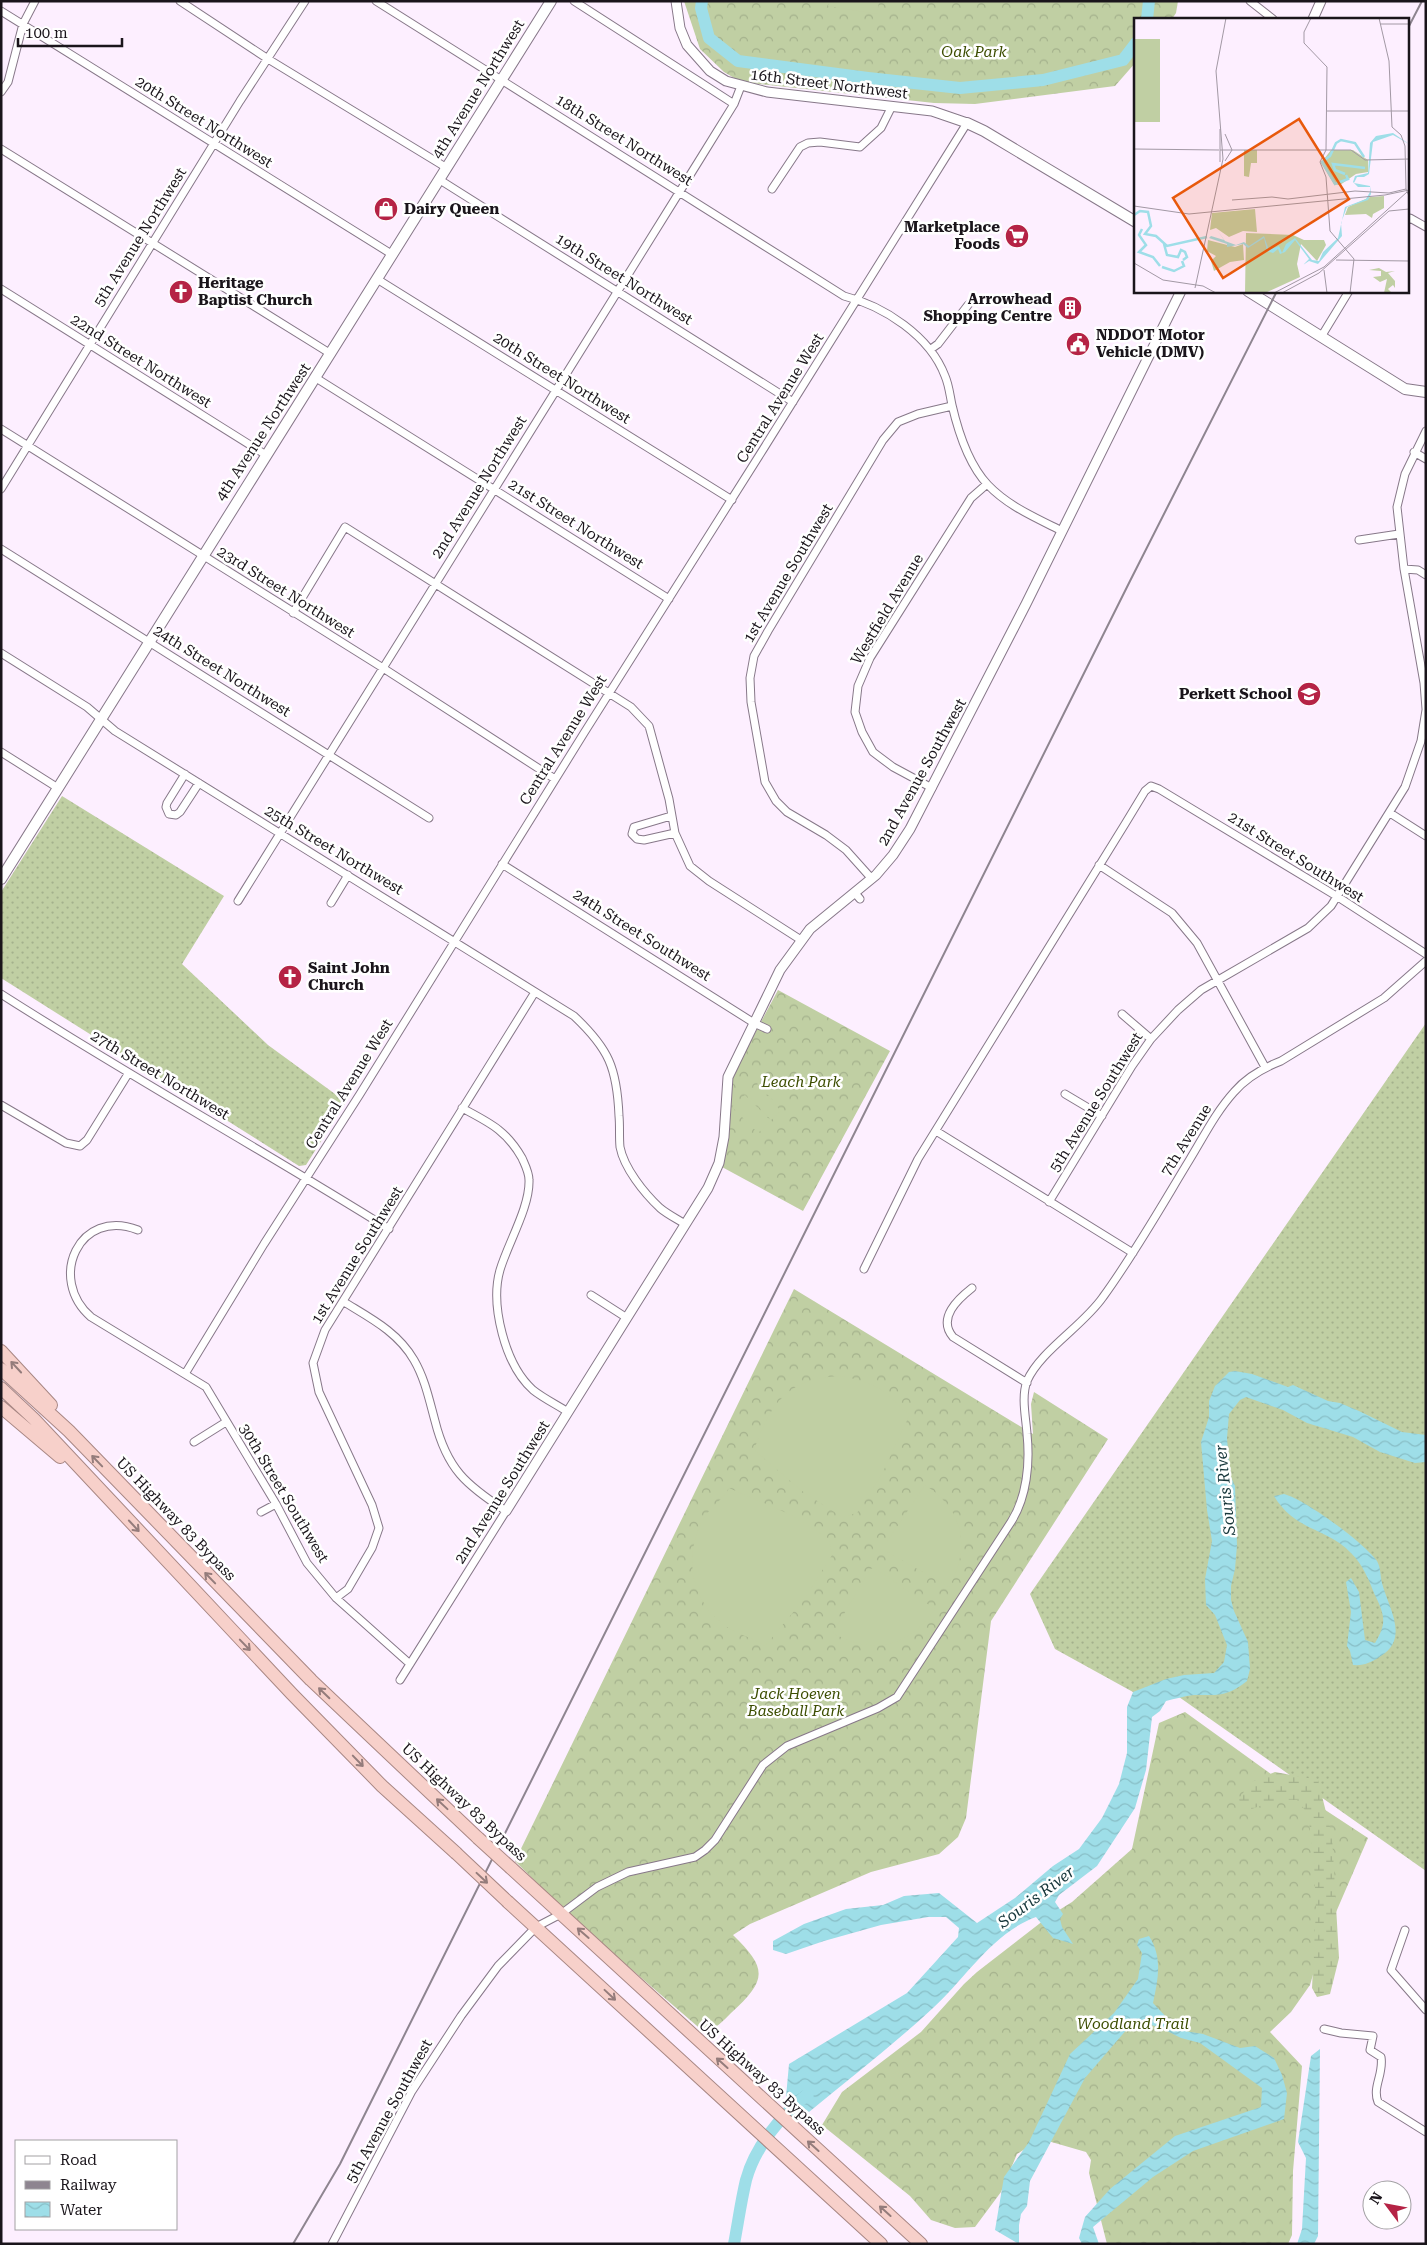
<svg xmlns="http://www.w3.org/2000/svg" width="1427" height="2245" font-family="'Roboto Serif',serif">
	<defs>
		<pattern id="grass-dots" width="8" height="8" patternUnits="userSpaceOnUse" patternTransform="scale(1.25)"><rect width="8" height="8" fill="#c0cfa3"/><path d="M2 2h.1M6 6h.1" fill="none" stroke="#a4b18c" stroke-width="1.8" stroke-linecap="round"/></pattern>
		<pattern id="forest-crowns" width="20" height="18" patternUnits="userSpaceOnUse" patternTransform="scale(1.25)"><rect width="20" height="18" fill="#c0cfa3"/><path d="M2 6a3 3 0 1 1 6 0M12 15a3 3 0 1 1 6 0" fill="none" stroke="#a4b18c"/></pattern>
		<pattern id="wetland-marsh" width="20" height="14" patternUnits="userSpaceOnUse" patternTransform="scale(1.25)"><rect width="20" height="14" fill="#c0cfa3"/><path d="M1 5h8M5 5V1M11 12h8M15 12V8" fill="none" stroke="#a4b18c"/></pattern>
		<pattern id="water-waves" width="16" height="10" patternUnits="userSpaceOnUse" patternTransform="scale(1.25)"><rect width="16" height="10" fill="#9edee8"/><path d="M0 5q4-4 8 0t8 0" fill="none" stroke="#88bec6"/></pattern>
	</defs>
	<rect width="100%" height="100%" fill="#fdefff"/>
	<!-- grass -->
	<path fill="url(#grass-dots)" d="M62 796 224 896 182 964 268 1045 346 1102 306 1165 299 1166 1 978V892Z
		M1426 1023V1871L1179 1697 1133 1692 1055 1649 1030 1594Z"/>
	<!-- forest -->
	<path fill="url(#forest-crowns)" d="M684 1H1178L1176 13 1172 19H1136V62L1115 86 975 104 934 103 741 82 724 72 700 49Z
		M778 990 890 1051 803 1211 722 1167 731 1078Z
		M794 1289 1033 1434 1031 1404 1034 1392 1108 1439 991 1621 966 1818 958 1837 939 1854 871 1872 750 1924 733 1935C768 1969 767 1980 731 2013 723 2021 716 2029 704 2032L572 1918 515 1861Z
		M1185 1712 1278 1779 1368 1838 1321 1947 1310 1985 1291 2012 1270 2032 1302 2066 1293 2171 1292 2235 1288 2244H1107L1089 2173 1091 2160 1086 2152 1041 2139 1017 2154 1001 2192 975 2227 955 2228 931 2220 910 2196 822 2125 842 2092 921 2032 964 1984 977 1972 1048 1917 1072 1902 1132 1849 1159 1723Z"/>
	<!-- wetland -->
	<path fill="url(#wetland-marsh)" d="M1275 1772 1318 1780 1332 1836 1339 1958 1330 1994 1317 1997 1312 1988 1316 1909 1314 1862 1308 1814 1297 1800H1276L1249 1810 1239 1800 1249 1783Z"/>
	<!-- garden -->
	<path fill="#c0cfa3" d="M829 1H879L877 14 828 6Z
		M768 1073 787 1092 776 1103 757 1084Z
		M757 1085 781 1111 771 1120 747 1094Z
		M745 1095 771 1121 758 1133 732 1107Z
		M842 1376C860 1380 879 1385 892 1398 898 1405 901 1409 910 1414L882 1474 857 1513 842 1517 802 1491 754 1450C771 1402 788 1378 842 1376Z
		M925 1485C964 1510 971 1547 949 1587L884 1550V1546Z
		M729 1488 789 1514 829 1539 832 1555 805 1598 765 1646C753 1637 737 1635 724 1625 690 1599 683 1555 704 1518 711 1506 723 1500 729 1488Z
		M874 1568 935 1609C908 1647 874 1656 833 1633L870 1569Z"/>
	<!-- water -->
	<path fill="url(#water-waves)" d="M1235 1371 1252 1374 1288 1387 1293 1385 1328 1401 1340 1403 1359 1411 1402 1432 1426 1435V1462L1415 1463 1380 1452 1353 1437 1307 1423 1283 1410 1246 1397 1240 1400 1229 1414 1227 1438 1230 1475 1235 1486 1237 1545 1235 1569 1231 1586V1600L1234 1611 1248 1642 1250 1669 1247 1681C1227 1697 1218 1695 1194 1695 1184 1696 1175 1699 1166 1701L1160 1711 1152 1717 1146 1770 1135 1808 1097 1866 1059 1895 1055 1902 1063 1914 1060 1919 1062 1927 1073 1944 1053 1938 1036 1917C992 1933 965 1979 933 2008 893 2045 850 2078 809 2112L786 2097 789 2064 907 1993 958 1937 959 1928 946 1917H928L881 1925 824 1941 786 1954 773 1950V1941L804 1924 846 1909 883 1905 904 1896 939 1893 977 1923 1015 1898 1053 1866 1079 1849 1102 1818 1119 1784 1127 1753V1707L1133 1692 1166 1679 1184 1675 1214 1673 1224 1662 1227 1645 1215 1615 1206 1605 1205 1579 1212 1541 1207 1510 1201 1442 1209 1417V1401L1215 1386 1229 1372Z
		M1284 1494C1306 1500 1363 1542 1377 1561 1381 1568 1380 1576 1382 1583 1388 1607 1410 1638 1381 1656 1372 1662 1364 1666 1353 1665L1350 1651 1347 1646 1351 1612 1346 1582 1351 1578 1359 1592 1365 1640 1375 1643C1388 1622 1384 1614 1374 1593 1368 1578 1363 1565 1351 1553 1326 1527 1296 1532 1274 1496Z
		M1149 1936C1163 1958 1158 1979 1153 2003L1168 2019 1185 2031 1203 2034 1240 2048 1255 2046 1274 2058 1282 2075 1287 2093 1284 2119 1193 2151 1153 2177 1093 2227 1099 2244H1082L1079 2238 1085 2217 1110 2189 1175 2136 1261 2107 1262 2088 1200 2043 1181 2038 1159 2027 1134 2021 1085 2078 1030 2181 1027 2206 1021 2214 1019 2225V2244L995 2230 1004 2177 1029 2142 1070 2054 1114 2013 1138 1979 1142 1953 1137 1945 1139 1939Z
		M1320 2049 1318 2236 1314 2244H1297L1302 2229 1306 2158 1298 2142 1311 2056Z"/>
	<g fill="none" stroke-linecap="round" stroke-linejoin="round">
		<!-- river -->
		<path stroke="#9edee8" stroke-width="12" d="M702 1 701 8 709 38 738 61 868 78 960 88 1043 80 1123 60 1136 43
			M1147 19 1149 1
			M734 2244C738 2223 741 2201 746 2180 755 2147 781 2115 808 2094"/>
		<!-- minor casing -->
		<g stroke="#877889" stroke-width="9">
			<path id="minor" d="M180 1 268 59 447 168
				M376 1 844 296C884 306 930 336 945 376 949 385 950 396 952 405 958 431 969 465 988 485 1008 506 1036 518 1062 531
				M574 1 734 104
				M1250 1 1273 19
				M1 11 393 255
				M1 92 8 82 23 24 35 1
				M1 149 331 354
				M440 180 793 402
				M772 189 800 147 808 143 820 142 860 147 881 128 892 106
				M1408 220 1410 218 1426 227
				M377 279 732 500
				M1 289 266 455
				M1321 337 1349 291
				M931 349 938 344 968 305
				M316 378 669 599
				M1 429 383 668 555 779
				M1426 431 1405 474 1397 507 1404 569 1424 683 1426 709
				M1414 452 1426 459
				M1 489 240 101 305 1
				M1359 540 1399 534
				M1 549 429 818
				M1404 569 1418 570 1426 575
				M293 613 345 527 631 707 649 726 669 799 675 833 690 866 709 881 801 940
				M1 653 87 707 115 731 574 1016C609 1049 617 1068 619 1116 620 1126 619 1137 620 1147 624 1168 644 1193 660 1208 667 1214 677 1219 685 1224
				M1 752 58 788
				M185 774 167 803 166 807 169 814 176 815 180 812 199 783
				M932 788 893 767 873 752 862 732 855 712 858 686 870 658 971 498 987 484
				M1390 813 1426 836
				M671 816 634 827 632 834 637 839 644 840 675 833
				M502 864 754 1023 767 1029
				M1099 865 1172 913 1197 943 1265 1067
				M872 879 846 850 826 835 787 812 776 801 765 782 751 702 750 678 754 656 768 631 883 440 898 422 918 414 952 406
				M855 893 860 899
				M238 901 700 159 734 104 741 86
				M331 903 348 875
				M1 994C129 1076 261 1149 389 1229
				M1122 1014 1151 1039
				M1065 1094 1102 1116
				M1 1105 66 1143 80 1146 87 1140 128 1074
				M462 1108C490 1123 506 1130 522 1158 525 1165 529 1172 529 1180 530 1207 508 1243 500 1270 490 1305 505 1365 533 1390 543 1398 557 1405 568 1412
				M936 1131 1133 1253
				M1049 1202 1132 1066 1151 1039 1178 1010 1201 990 1308 928 1331 906 1405 787 1421 741 1426 710
				M138 1230C79 1207 47 1279 91 1317L206 1387 276 1504 307 1563 336 1598 410 1664
				M864 1269 918 1159 1125 824 1145 791 1151 786 1159 789 1338 897 1426 954
				M972 1288C958 1299 937 1318 953 1337L1027 1383
				M591 1295 627 1318
				M344 1302C370 1318 398 1332 414 1360 425 1379 429 1399 435 1421 447 1469 466 1485 506 1511L400 1680
				M185 1374 264 1244 360 1094 584 733 764 448 967 123
				M194 1442 226 1422
				M261 1512 276 1504
				M336 1598 348 1589 372 1548 379 1528 372 1505 319 1392 313 1363 325 1330 535 992
				M1405 1930 1391 1970 1426 2010
				M1324 2029 1341 2033 1373 2036 1370 2050 1381 2057C1384 2074 1372 2087 1378 2102L1426 2132
				M332 2244 412 2091 461 2016 498 1966 536 1927 561 1914 597 1887 628 1872 695 1857 705 1850 715 1840 763 1765 787 1746 878 1708 897 1697 1011 1522C1027 1497 1030 1463 1027 1434 1026 1418 1021 1397 1027 1381 1040 1351 1083 1326 1103 1297 1135 1253 1162 1205 1190 1159 1204 1136 1216 1112 1234 1092 1246 1078 1263 1068 1281 1061L1384 998 1426 961"/>
		</g>
		<!-- tertiary casing -->
		<g stroke="#877889" stroke-width="11">
			<path id="tertiary" d="M676 1 680 28 687 45 710 71 726 81 767 92 932 111 967 123
				M1313 19 1321 1
				M506 1511 708 1188 719 1163 724 1137 728 1077 780 970 810 929 876 875 893 855 910 829 1026 604 1181 291"/>
		</g>
		<!-- secondary casing -->
		<g stroke="#877889" stroke-width="12">
			<path id="secondary" d="M967 123 984 131 1136 222
				M1248 291 1405 389 1426 392
				M1 879 551 1"/>
		</g>
		<!-- trunk casing -->
		<g stroke="#a88784" stroke-width="14">
			<path id="trunk" d="M1 1351 51 1405
				M1 1369 69 1431 311 1680 478 1838
				M1 1388 34 1419 292 1694 382 1786 456 1853
				M1 1407 60 1457
				M511 1868 921 2244
				M508 1902 881 2244"/>
		</g>
		<!-- minor -->
		<use href="#minor" stroke="#fff" stroke-width="7"/>
		<!-- tertiary -->
		<use href="#tertiary" stroke="#fff" stroke-width="9"/>
		<!-- secondary -->
		<use href="#secondary" stroke="#fff" stroke-width="10"/>
		<!-- trunk -->
		<use href="#trunk" stroke="#f7d0ca" stroke-width="12"/>
		<!-- rail -->
		<path stroke="#8e8590" stroke-width="2" d="M1408 28 1422 1
			M293 2244 340 2164 1130 581 1277 291"/>
		<!-- trunk-bridge casing -->
		<g stroke="#a88784" stroke-width="14" stroke-linecap="butt">
			<path id="trunk-bridge" d="M478 1838 511 1868
				M456 1853 508 1902"/>
		</g>
		<!-- trunk-bridge -->
		<use href="#trunk-bridge" stroke="#f7d0ca" stroke-width="12"/>
	</g>
	<!-- one-way arrows -->
	<defs><path id="oneway-shaft" d="M-6 0H5M1.5-3L5.5 0L1.5 3" fill="none" stroke-width="1.6" stroke-linecap="round" stroke-linejoin="round" transform="scale(1.25)"/></defs>
	<g stroke="#947c7b">
		<use href="#oneway-shaft" transform="translate(16 1367) rotate(-133)"/>
		<use href="#oneway-shaft" transform="translate(97 1461) rotate(-134)"/>
		<use href="#oneway-shaft" transform="translate(134 1526) rotate(47)"/>
		<use href="#oneway-shaft" transform="translate(210 1578) rotate(-134)"/>
		<use href="#oneway-shaft" transform="translate(245 1645) rotate(46)"/>
		<use href="#oneway-shaft" transform="translate(324 1693) rotate(-136)"/>
		<use href="#oneway-shaft" transform="translate(358 1761) rotate(46)"/>
		<use href="#oneway-shaft" transform="translate(442 1804) rotate(-137)"/>
		<use href="#oneway-shaft" transform="translate(482 1878) rotate(43)"/>
		<use href="#oneway-shaft" transform="translate(583 1933) rotate(-139)"/>
		<use href="#oneway-shaft" transform="translate(610 1995) rotate(43)"/>
		<use href="#oneway-shaft" transform="translate(722 2063) rotate(-138)"/>
		<use href="#oneway-shaft" transform="translate(813 2146) rotate(-138)"/>
		<use href="#oneway-shaft" transform="translate(885 2211) rotate(-138)"/>
	</g>
	<!-- icons -->
	<defs>
		<g id="shop-disc" transform="scale(1.25)"><circle r="9.5" fill="#b52345" stroke="#fff"/><path d="M-5-2.5h2.3a2.7 3.5 0 0 1 5.4 0H5L5.5 6h-11ZM-1.5-2.5h3a1.5 2.3 0 0 0-3 0Z" fill="#fff"/></g>
		<g id="supermarket-disc" transform="scale(1.25)"><circle r="9.5" fill="#b52345" stroke="#fff"/><path d="M-6-5.5h2.5l.6 2H6L4.5 2H-2.5L-4.4-4H-6ZM-1.5 3.2a1.3 1.3 0 1 0 .1 0ZM3 3.2a1.3 1.3 0 1 0 .1 0Z" fill="#fff"/></g>
		<g id="church-disc" transform="scale(1.25)"><circle r="9.5" fill="#b52345" stroke="#fff"/><path d="M-1.2-6h2.4v3.5h3.3v2.4h-3.3V6h-2.4V-.1h-3.3v-2.4h3.3Z" fill="#fff"/></g>
		<g id="building-disc" transform="scale(1.25)"><circle r="9.5" fill="#b52345" stroke="#fff"/><path d="M-4-6H4V6H1V3H-1V6H-4ZM-2.5-4.3h1.7v1.8h-1.7ZM.8-4.3h1.7v1.8H.8ZM-2.5-1h1.7V.8h-1.7ZM.8-1h1.7V.8H.8Z" fill="#fff"/></g>
		<g id="civic-disc" transform="scale(1.25)"><circle r="9.5" fill="#b52345" stroke="#fff"/><path d="M-.6-6.5H3V-4.5H.6V-3L4-1V1h2V6H-6V1h2V-1L-.6-3ZM-1.2 2.5V6h2.4V2.5Z" fill="#fff"/></g>
		<g id="school-disc" transform="scale(1.25)"><circle r="9.5" fill="#b52345" stroke="#fff"/><path d="M0-5L7-2L0 1L-7-2ZM-4 1L0 2.5L4 1V4Q0 6-4 4Z" fill="#fff"/></g>
	</defs>
	<g fill-rule="evenodd">
		<use href="#shop-disc" x="386" y="209"/>
		<use href="#supermarket-disc" x="1017" y="236"/>
		<use href="#church-disc" x="181" y="292"/>
		<use href="#building-disc" x="1070" y="308"/>
		<use href="#civic-disc" x="1078" y="344"/>
		<use href="#school-disc" x="1309" y="694"/>
		<use href="#church-disc" x="290" y="977"/>
	</g>
	<g text-anchor="middle" dominant-baseline="central" stroke-width="5" stroke-linejoin="round" paint-order="stroke">
		<!-- park labels -->
		<g font-size="15" font-style="italic" fill="#3d4e02" stroke="#fff">
			<text x="974" y="52">Oak Park</text>
			<text x="801" y="1082">Leach Park</text>
			<text x="796" y="1694">Jack Hoeven<tspan x="796" dy="17">Baseball Park</tspan></text>
			<text x="1133" y="2024">Woodland Trail</text>
		</g>
		<!-- street labels -->
		<g font-size="15" fill="#1a151b" stroke="#fff">
			<text transform="translate(829 84) rotate(7)">16th Street Northwest</text>
			<text transform="translate(478 89) rotate(-58)">4th Avenue Northwest</text>
			<text transform="translate(204 122) rotate(32)">20th Street Northwest</text>
			<text transform="translate(624 140) rotate(32)">18th Street Northwest</text>
			<text transform="translate(140 237) rotate(-58)">5th Avenue Northwest</text>
			<text transform="translate(624 279) rotate(32)">19th Street Northwest</text>
			<text transform="translate(141 361) rotate(32)">22nd Street Northwest</text>
			<text transform="translate(562 378) rotate(32)">20th Street Northwest</text>
			<text transform="translate(780 398) rotate(-58)">Central Avenue West</text>
			<text transform="translate(263 432) rotate(-57)">4th Avenue Northwest</text>
			<text transform="translate(479 487) rotate(-58)">2nd Avenue Northwest</text>
			<text transform="translate(576 524) rotate(32)">21st Street Northwest</text>
			<text transform="translate(788 573) rotate(-59)">1st Avenue Southwest</text>
			<text transform="translate(286 592) rotate(32)">23rd Street Northwest</text>
			<text transform="translate(887 609) rotate(-59)">Westfield Avenue</text>
			<text transform="translate(222 671) rotate(32)">24th Street Northwest</text>
			<text transform="translate(563 740) rotate(-58)">Central Avenue West</text>
			<text transform="translate(922 772) rotate(-61)">2nd Avenue Southwest</text>
			<text transform="translate(334 850) rotate(31)">25th Street Northwest</text>
			<text transform="translate(1296 857) rotate(32)">21st Street Southwest</text>
			<text transform="translate(642 935) rotate(32)">24th Street Southwest</text>
			<text transform="translate(160 1075) rotate(31)">27th Street Northwest</text>
			<text transform="translate(349 1084) rotate(-58)">Central Avenue West</text>
			<text transform="translate(1096 1102) rotate(-58)">5th Avenue Southwest</text>
			<text transform="translate(1186 1140) rotate(-58)">7th Avenue</text>
			<text transform="translate(357 1255) rotate(-58)">1st Avenue Southwest</text>
			<text transform="translate(502 1492) rotate(-58)">2nd Avenue Southwest</text>
			<text transform="translate(284 1493) rotate(59)">30th Street Southwest</text>
			<text transform="translate(176 1519) rotate(46)">US Highway 83 Bypass</text>
			<text transform="translate(464 1802) rotate(43)">US Highway 83 Bypass</text>
			<text transform="translate(762 2077) rotate(42)">US Highway 83 Bypass</text>
			<text transform="translate(389 2111) rotate(-61)">5th Avenue Southwest</text>
		</g>
		<!-- poi labels -->
		<g font-size="15" font-weight="bold" fill="#1a151b" stroke="#fff" text-anchor="start">
			<text x="404" y="209">Dairy Queen</text>
			<text x="1000" y="227" text-anchor="end">Marketplace<tspan x="1000" dy="17">Foods</tspan></text>
			<text x="198" y="283">Heritage<tspan x="198" dy="17">Baptist Church</tspan></text>
			<text x="1052" y="299" text-anchor="end">Arrowhead<tspan x="1052" dy="17">Shopping Centre</tspan></text>
			<text x="1096" y="335">NDDOT Motor<tspan x="1096" dy="17">Vehicle (DMV)</tspan></text>
			<text x="1292" y="694" text-anchor="end">Perkett School</text>
			<text x="308" y="968">Saint John<tspan x="308" dy="17">Church</tspan></text>
		</g>
		<!-- water labels -->
		<g font-size="16" font-style="italic" fill="#16363a" stroke="#fff">
			<text transform="translate(1225 1490) rotate(-96)">Souris River</text>
			<text transform="translate(1036 1897) rotate(-37)">Souris River</text>
		</g>
	</g>
	<!-- overview -->
	<g transform="translate(1134 18)">
		<rect width="275" height="275" fill="#fdefff"/>
		<path d="M110 132H123V145H117L115 159 110 158ZM112 215 159 217 170 222H190L192 227 183 243 167 226 163 246 166 259 131 275H111Z" fill="#c0cfa3"/>
		<path d="M0 21H26V104H0ZM197 132H219L234 142V154L222 156 206 167 200 166 187 145ZM250 178V190L239 196 238 200 232 196 211 197 214 189 236 179ZM121 191 123 214 109 213 95 219 82 210 76 212 78 195ZM74 222 101 229 109 226 110 242 96 244 80 253 77 243 82 238 73 233ZM245 250 252 254 261 253 254 255 261 263V270L259 267 254 271 257 274 250 275 253 261 246 264 239 259 247 258V253L235 252Z" fill="#c0cfa3"/>
		<path d="M259 115 275 126 259 117 239 124 235 156 230 159H223L220 165 236 168 237 176 234 182 213 189 207 205 208 218 184 246 175 243 169 247 175 241 161 222 151 234 146 236 144 231 139 235 133 233 130 220 114 230 109 226 93 229V226L75 220 77 218 90 222 83 212 91 223 102 227 110 224 115 228 130 218 135 232 145 228 148 235 152 226 161 220 178 242 185 243 189 234 204 220 211 189 232 181 236 174V169H224L219 164 221 158 234 155 236 125 242 118Z" fill="#9edee8"/>
		<path fill="none" stroke="#9edee8" stroke-width="2.5" d="M211 156 201 152 199 146 231 150M212 157 214 161 201 166 188 144 196 138 202 125 207 122 221 125 230 139M0 197 6 193 14 194 17 208 11 216 22 218 33 228 73 219M8 211 5 217 12 227 5 234 19 239 26 248M30 226 33 237 44 239 47 232 51 234 53 239 49 242M28 249 40 253 50 248 48 243"/>
		<path fill="none" stroke="#a298a4" stroke-width="1" d="M177 0 170 14V25L193 49 192 132 186 144 192 159M245 0 255 43 258 109 267 117 271 128 272 171 275 178M246 6H275M193 93H275M0 131 85 132M86 132H217L231 142 275 141M91 143 98 132 91 116M86 144V111M192 159 196 213 220 241 216 275M98 182 138 179 154 181 221 173 255 175 272 171M0 188 55 196 251 177 275 172M202 242 275 243M0 245 29 262 69 268 82 275M190 252 193 275M61 270 89 141 82 53 92 0M140 275 190 249 273 174M148 275 185 255 255 193 275 191"/>
		<path fill="#e8590c" fill-opacity="0.15" stroke="#e8590c" stroke-width="2.5" d="M165 101 215 181 89 260 39 180Z"/>
		<rect width="275" height="275" fill="none" stroke="#1a151b" stroke-width="2.5"/>
	</g>
	<!-- border -->
	<rect width="1427" height="2245" fill="none" stroke="#1a151b" stroke-width="5"/>
	<!-- legend -->
	<rect x="15" y="2140" width="162" height="90" fill="#ffffff" stroke="#a3a1a4"/>
	<rect x="25" y="2156" width="25" height="8" fill="#ffffff" stroke="#a3a1a4"/>
	<text x="60" y="2165" font-size="15" fill="#1a151b">Road</text>
	<rect x="25" y="2181" width="25" height="8" fill="#8e8590" stroke="#a3a1a4"/>
	<text x="60" y="2190" font-size="15" fill="#1a151b">Railway</text>
	<rect x="25" y="2202" width="25" height="15" fill="url(#water-waves)" stroke="#a3a1a4"/>
	<text x="60" y="2215" font-size="15" fill="#1a151b">Water</text>
	<!-- north arrow -->
	<g transform="translate(1387 2205) rotate(302)"><circle r="24" fill="#ffffff" stroke="#a3a1a4"/>
	<path d="M0-4L9 19L0 12L-9 19Z" fill="#b52345"/>
	<text y="-8" font-size="14" font-weight="bold" text-anchor="middle" fill="#1a151b">N</text>
	</g>
	<!-- scale -->
	<path d="M18 38v8h104v-8" fill="none" stroke="#1a151b" stroke-width="2.5"/>
	<text x="25" y="38" font-size="15" fill="#1a151b" stroke="#ffffff" stroke-width="4" paint-order="stroke">100 m</text>
</svg>
